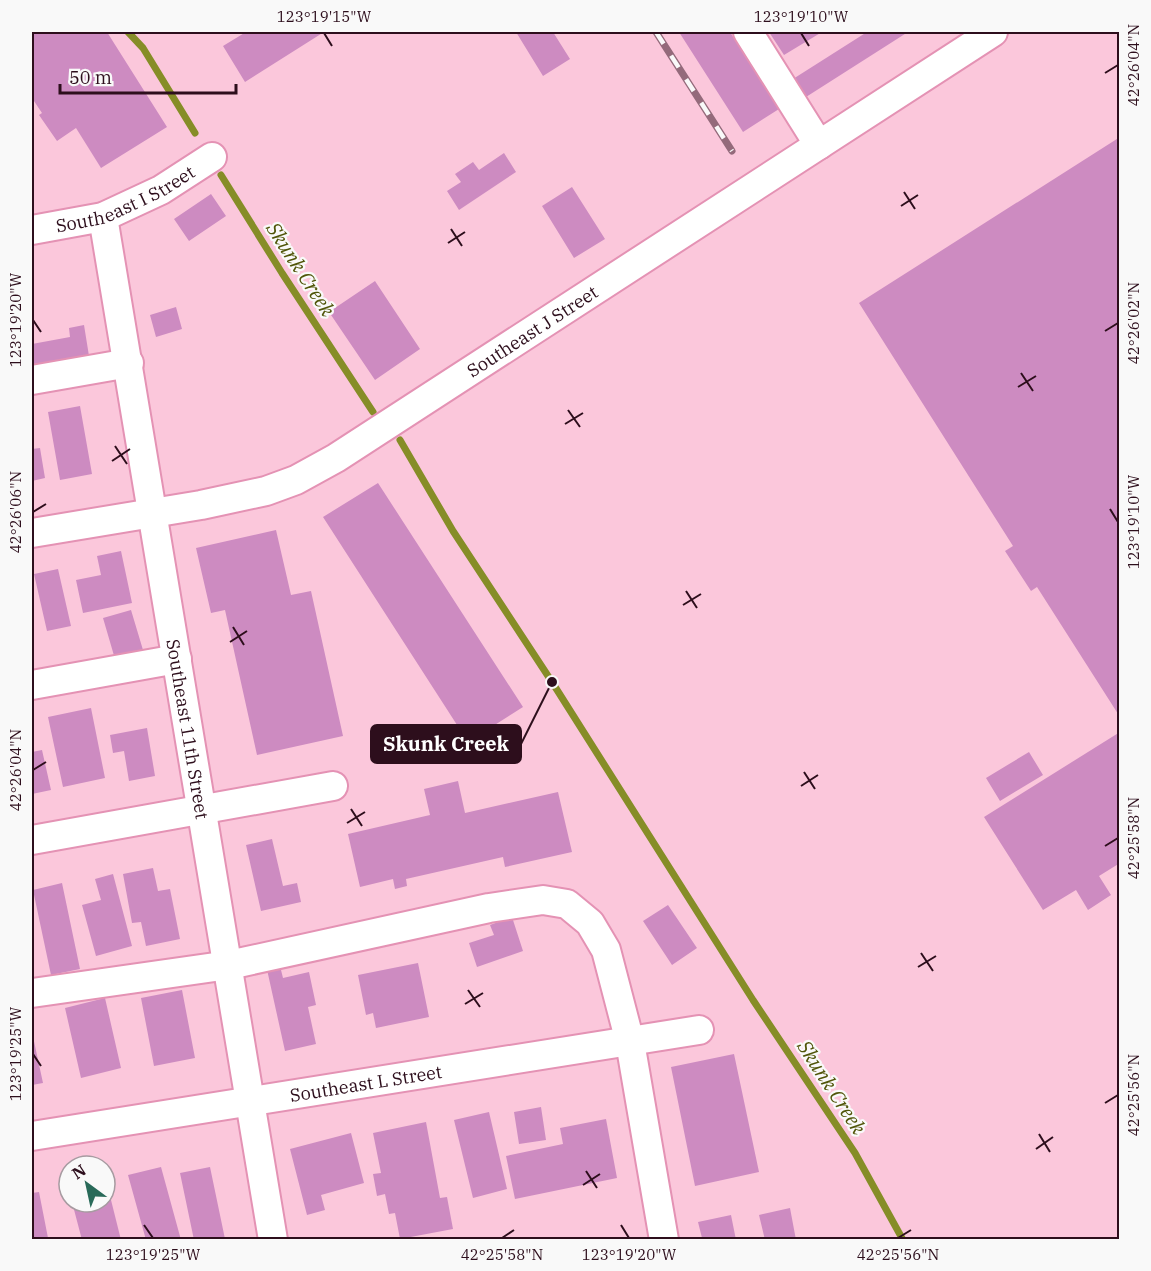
<svg xmlns="http://www.w3.org/2000/svg" width="1151" height="1271" font-family="'IBM Plex Serif',serif">
	<rect width="100%" height="100%" fill="#fbc7db"/>
	<g fill="none" stroke-linecap="round" stroke-linejoin="round">
		<!-- stream -->
		<path stroke="#868d27" stroke-width="7" d="M128 32 143 48 195 133
			M221 175 282 273 373 412
			M400 440 453 531 552 682 753 1000 855 1153 903 1240"/>
	</g>
	<!-- building -->
	<path fill="#cd8bc1" d="M32 32H107L167 127 101 168 76 128 57 141 39 115 42 113 32 98Z
		M246 32H324L245 82 223 46Z
		M516 32H553L570 59 543 76Z
		M679 32H730L779 109 743 132Z
		M769 32H822L784 55Z
		M867 32H908L806 97 793 79Z
		M1120 137V717L1037 587 1031 591 1005 551 1013 546 859 303Z
		M504 153 516 172 459 210 447 191 461 182 455 174 473 162 479 170Z
		M572 187 605 239 574 258 542 206Z
		M211 194 226 216 189 241 174 219Z
		M375 281 420 349 375 380 329 312Z
		M176 307 182 329 156 337 150 315Z
		M84 325 89 356 32 367V344L70 337 69 328Z
		M80 406 92 474 60 480 48 412Z
		M40 448 45 478 32 481V449Z
		M378 483 523 707 468 742 323 517Z
		M276 530 291 595 311 591 343 736 257 755 225 610 211 613 196 548Z
		M121 551 132 603 83 613 76 580 101 575 97 556Z
		M58 569 71 626 47 631 34 574Z
		M131 610 143 650 115 659 103 618Z
		M91 708 105 778 63 787 48 717Z
		M147 728 155 776 129 781 124 751 113 753 110 735Z
		M1120 732V863L1099 876 1111 895 1088 910 1076 890 1043 910 984 817Z
		M42 750 51 790 32 794V752Z
		M1029 752 1043 775 1000 801 986 778Z
		M458 781 465 813 558 792 572 852 505 867 503 857 406 879 407 886 395 889 393 879 360 887 348 834 430 815 424 789Z
		M272 839 283 886 297 883 301 902 261 911 246 845Z
		M153 868 158 891 170 889 180 939 146 946 141 922 132 923 123 874Z
		M113 874 132 946 96 956 82 905 101 900 95 879Z
		M62 883 80 969 51 975 33 890Z
		M668 905 697 948 672 965 643 921Z
		M512 917 523 951 477 967 469 943 494 935 490 925Z
		M279 962 283 978 309 972 316 1005 308 1007 316 1044 285 1051 266 965Z
		M418 963 429 1017 376 1028 373 1013 366 1015 358 975Z
		M182 990 195 1058 154 1066 141 998Z
		M105 998 121 1068 81 1078 65 1008Z
		M32 1032 43 1083 32 1085Z
		M734 1054 759 1172 695 1186 671 1067Z
		M541 1107 546 1140 519 1144 514 1112Z
		M489 1112 507 1189 473 1198 454 1120Z
		M606 1119 617 1178 515 1199 506 1156 563 1144 560 1128Z
		M426 1122 440 1198 447 1197 453 1229 400 1239 395 1213 389 1214 385 1194 377 1196 373 1174 381 1173 373 1133Z
		M351 1133 364 1183 321 1195 325 1210 307 1215 290 1149Z
		M161 1167 181 1240H146L128 1175Z
		M210 1167 225 1239 194 1240 180 1173Z
		M106 1180 121 1240H82L72 1202H105Z
		M39 1192 48 1238 32 1240V1193Z
		M790 1208 796 1240H765L759 1215Z
		M731 1215 736 1240H710V1237L702 1238 698 1222Z"/>
	<g fill="none" stroke-linecap="round" stroke-linejoin="round">
		<!-- minor casing -->
		<g stroke="#e492b4" stroke-width="32">
			<g id="minor">
				<path d="M748 32 819 145"/>
				<path id="s1" d="M103 217 273 1240"/>
				<path id="s2" d="M32 230 103 217 161 190 212 157"/>
				<path d="M32 380 129 363"/>
				<path id="s3" d="M32 533 201 505 266 491 296 480 336 458 993 32"/>
				<path d="M32 685 177 659"/>
				<path d="M32 840 333 786"/>
				<path d="M32 993 229 965 489 908 543 900 567 904 590 923 606 950 630 1042 664 1240"/>
				<path id="s4" d="M32 1136 699 1030"/>
			</g>
		</g>
		<!-- minor -->
		<use href="#minor" stroke="#fff" stroke-width="28"/>
		<!-- rail casing -->
		<g stroke="#946a7b" stroke-width="7">
			<path id="rail" d="M656 32 732 151"/>
		</g>
		<!-- rail -->
		<use href="#rail" stroke="#f9f9f9" stroke-width="4.5" stroke-dasharray="14" stroke-linecap="butt"/>
	</g>
	<!-- ticks -->
	<path fill="none" stroke="#2d0e1c" stroke-width="2" d="M324 33 332 46M801 33 809 46M1105 73 1118 65M904 192 915 209M901 206 918 195M451 229 462 246M448 243 465 232M33 320 41 332M1105 331 1118 323M1021 373 1033 391M1018 387 1036 376M568 410 580 427M565 424 583 413M115 446 127 464M112 461 130 449M1110 509 1118 522M33 512 46 504M686 591 697 608M683 605 701 594M233 627 244 645M230 642 247 631M33 770 46 762M804 772 815 789M801 786 818 775M351 809 362 826M347 823 365 812M1105 846 1118 838M921 953 933 971M918 967 936 956M468 990 480 1007M465 1004 483 993M33 1054 41 1066M1105 1103 1118 1095M1039 1134 1050 1152M1036 1149 1053 1137M586 1171 597 1188M583 1185 600 1174M144 1225 153 1238M621 1225 629 1238M502 1238 514 1230M898 1238 911 1230"/>
	<g text-anchor="middle" dominant-baseline="central" stroke-width="4.5" stroke-linejoin="round" paint-order="stroke">
		<!-- street labels -->
		<g font-size="18" fill="#2d0e1c" stroke="#f9f9f9">
			<text stroke="none"><textPath href="#s2" startOffset="99">Southeast I Street</textPath></text>
			<text stroke="none"><textPath href="#s3" startOffset="549">Southeast J Street</textPath></text>
			<text stroke="none"><textPath href="#s1" startOffset="519">Southeast 11th Street</textPath></text>
			<text stroke="none"><textPath href="#s4" startOffset="338">Southeast L Street</textPath></text>
		</g>
		<!-- water labels -->
		<g font-size="20" font-style="italic" fill="#505509" stroke="#f9f9f9">
			<text transform="translate(301 269) rotate(57)">Skunk Creek</text>
			<text transform="translate(832 1087) rotate(57)">Skunk Creek</text>
		</g>
	</g>
	<!-- callouts -->
	<path fill="none" stroke="#2d0e1c" stroke-width="2" d="M552 682L521 744"/>
	<circle fill="#2d0e1c" stroke="#f9f9f9" stroke-width="2" cx="552" cy="682" r="6"/>
	<rect fill="#2d0e1c" stroke="#2d0e1c" stroke-width="2" x="371" y="725" width="150" height="38" rx="6"/>
	<g font-size="20" text-anchor="middle" font-weight="bold" fill="#fff">
		<text x="446" y="751">Skunk Creek</text>
	</g>
	<!-- border -->
	<rect width="1151" height="1271" fill="none" stroke="#f9f9f9" stroke-width="66"/>
	<!-- north arrow -->
	<g transform="translate(87 1184) rotate(327)"><circle r="28" fill="#f9f9f9" stroke="#a79ba1" stroke-width="1.5"/>
	<path d="M0-4.5L10 22L0 15L-10 22Z" fill="#296a59"/>
	<text y="-9" font-size="16" font-weight="bold" text-anchor="middle" fill="#2d0e1c">N</text>
	</g>
	<!-- scale -->
	<path d="M60 84v9h176v-9" fill="none" stroke="#2d0e1c" stroke-width="3"/>
	<text x="69" y="84" font-size="18" fill="#2d0e1c" stroke="#f9f9f9" stroke-width="4.5" paint-order="stroke">50 m</text>
	<rect x="33" y="33" width="1085" height="1205" fill="none" stroke="#2d0e1c" stroke-width="2"/>
	<g font-size="15" text-anchor="middle" fill="#2d0e1c">
		<text x="324" y="22">123°19'15"W</text>
		<text x="801" y="22">123°19'10"W</text>
		<text transform="translate(1134 65) rotate(-90)" y="5">42°26'04"N</text>
		<text transform="translate(16 320) rotate(-90)" y="5">123°19'20"W</text>
		<text transform="translate(1134 323) rotate(-90)" y="5">42°26'02"N</text>
		<text transform="translate(16 512) rotate(-90)" y="5">42°26'06"N</text>
		<text transform="translate(1134 522) rotate(-90)" y="5">123°19'10"W</text>
		<text transform="translate(16 770) rotate(-90)" y="5">42°26'04"N</text>
		<text transform="translate(1134 838) rotate(-90)" y="5">42°25'58"N</text>
		<text transform="translate(16 1054) rotate(-90)" y="5">123°19'25"W</text>
		<text transform="translate(1134 1095) rotate(-90)" y="5">42°25'56"N</text>
		<text x="153" y="1260">123°19'25"W</text>
		<text x="502" y="1260">42°25'58"N</text>
		<text x="629" y="1260">123°19'20"W</text>
		<text x="898" y="1260">42°25'56"N</text>
	</g>
</svg>
